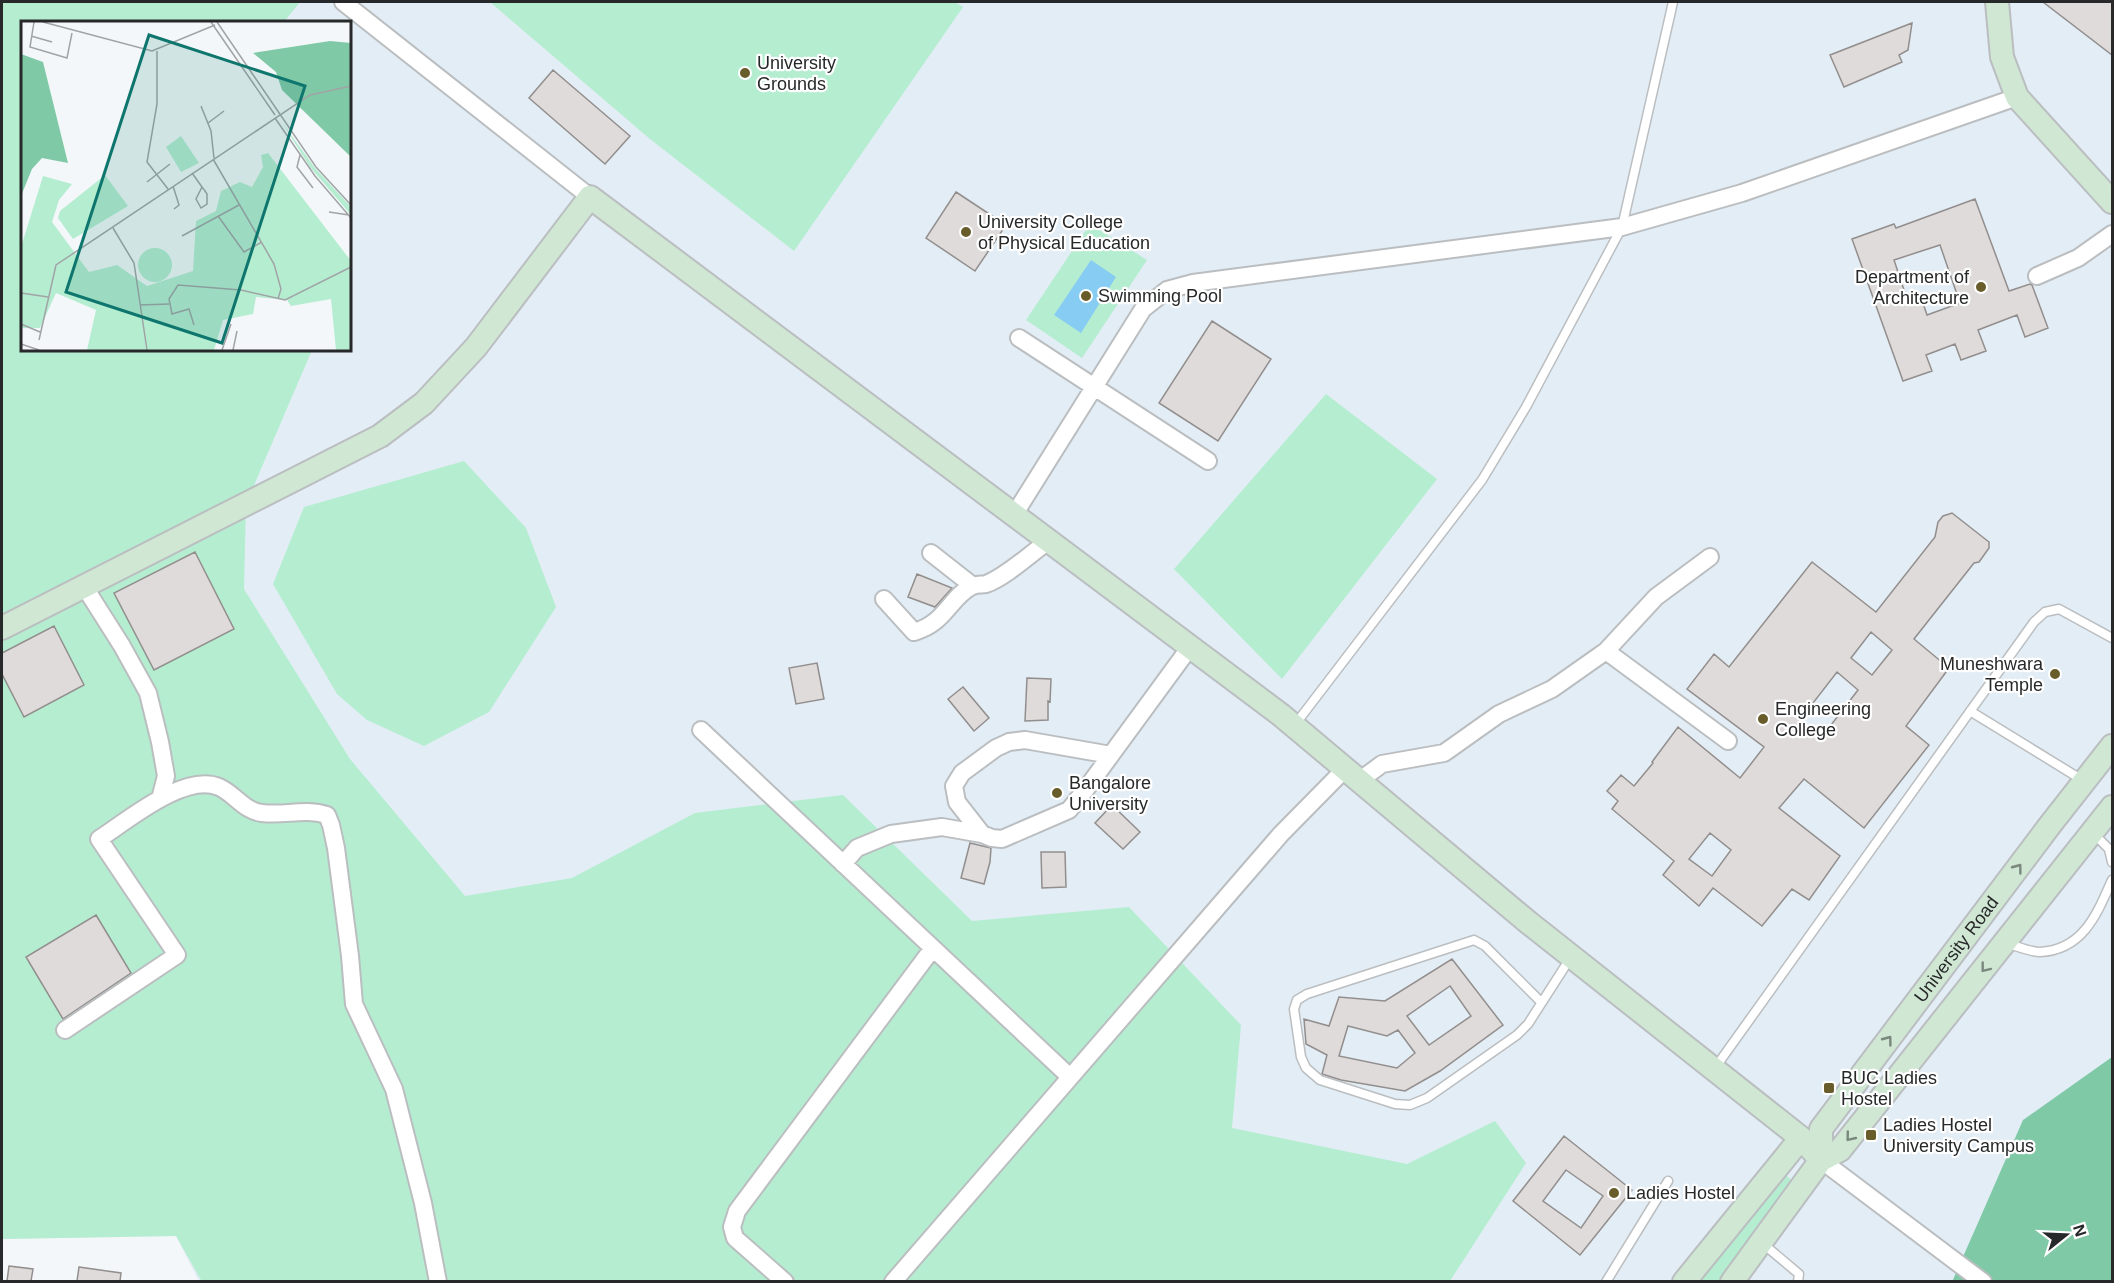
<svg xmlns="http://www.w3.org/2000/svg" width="2114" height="1283" font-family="Helvetica,sans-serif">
	<rect width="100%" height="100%" fill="#f3f7f9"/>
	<!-- built -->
	<path fill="#e3edf5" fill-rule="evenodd" d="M2 2H2112V1281L199 1282 176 1236 2 1239ZM22 22H350V350H22Z"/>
	<!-- green -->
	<path fill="#b5edd1" d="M2 2H300L284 22H22V350H312L246 504 244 589 350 759 465 896 572 878 695 813 843 795 972 921 1129 907 1241 1025 1232 1128 1407 1164 1495 1121 1526 1163 1450 1281 202 1282 176 1236 2 1239Z
		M490 2H955L963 7 794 251 650 139Z
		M1090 224 1147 260 1082 358 1026 320Z
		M1326 394 1437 479 1282 679 1174 569Z
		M464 461 526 528 556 607 489 712 424 746 367 720 337 694 273 584 304 507Z
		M1781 1171 1795 1183 1723 1281 1696 1282Z"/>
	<!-- forest -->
	<path fill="#80c9a7" d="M2112 1057V1281L1952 1282 2023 1120Z"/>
	<!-- water -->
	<path fill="#87ccf3" d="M1091 260 1116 277 1081 333 1054 315Z"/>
	<!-- building -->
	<path fill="#dfdbda" stroke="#928e8d" stroke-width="1.5" fill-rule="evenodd" d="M2043 2H2112V55Z
		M1912 23 1908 50 1899 55 1902 62 1844 87 1830 55Z
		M553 70 630 136 605 164 529 98Z
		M956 192 1006 225 975 271 926 238Z
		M1975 199 2009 291 2030 284 2032 285 2048 328 2025 337 2017 315 1978 330 1986 351 1961 360 1955 344 1926 355 1932 371 1903 381 1852 239 1894 224 1896 228ZM1940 245 1960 303 1927 315 1920 294 1907 299 1894 260Z
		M1212 321 1271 359 1218 441 1159 403Z
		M1952 513 1989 542V548L1979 562 1974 563 1914 639 1949 668 1906 726 1929 745 1864 828 1804 779 1779 808 1840 856 1809 900 1792 889 1762 926 1713 888 1699 906 1663 875 1674 861 1612 809 1618 801 1607 791 1621 775 1634 786 1653 763 1652 762 1678 727 1740 778 1764 747 1687 689 1714 654 1729 667 1812 562 1876 612 1935 537 1938 522 1943 516ZM1871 632 1892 650 1872 675 1851 658ZM1837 672 1858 690 1821 738 1799 721ZM1710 833 1731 850 1712 876 1689 859Z
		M195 552 234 629 154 670 114 593Z
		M917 574 952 588 935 607 908 597Z
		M54 626 84 685 24 717 2 674V653Z
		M817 663 824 699 796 704 789 668Z
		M1027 678 1051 679 1050 702 1048 701V720L1025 721Z
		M963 687 989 718 974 731 948 699Z
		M1112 805 1140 832 1123 849 1095 823Z
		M970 843 991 848 990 862 984 884 961 878Z
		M1041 852H1065L1066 887 1042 888Z
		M96 915 131 973 63 1019 26 957Z
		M1452 959 1503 1025 1440 1071 1405 1091 1341 1080 1322 1074 1327 1055 1306 1044 1304 1019 1329 1026 1339 997 1385 1001ZM1450 986 1471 1016 1429 1045 1407 1016ZM1348 1026 1387 1036 1398 1030 1415 1053 1397 1068 1339 1056Z
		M1564 1136 1632 1190 1580 1255 1513 1201ZM1566 1170 1603 1196 1581 1228 1543 1201Z
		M9 1266 33 1269 31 1281H7Z
		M79 1267 121 1273 120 1281H77Z"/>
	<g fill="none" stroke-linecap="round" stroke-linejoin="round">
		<!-- lane casing -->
		<g stroke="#bbbec0" stroke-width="11">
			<path id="lane" d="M1970 711 2084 781
				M1294 726 1482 480 1526 407 1622 227 1673 2
				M2093 833 2109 849 2112 862
				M2008 944C2017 946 2030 952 2040 952 2083 950 2097 914 2112 880
				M1541 1002 1485 946 1474 940 1307 994 1297 1000 1294 1009 1301 1057 1306 1068 1320 1080 1395 1104 1410 1105 1427 1098 1517 1035 1528 1024 1571 957
				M1715 1068 2034 622 2045 612 2059 609 2112 638
				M1761 1242 1799 1274 1798 1282
				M1606 1282 1668 1181"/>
		</g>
		<!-- street casing -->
		<g stroke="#bbbec0" stroke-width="20">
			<path id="street" d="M343 2 590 197
				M2037 276 2078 258 2112 234
				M1019 338 1208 461
				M1014 515 1143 309 1167 290 1193 283 1622 227 1742 193 2017 97
				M931 553 973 586
				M84 586 122 646 148 693 160 742 166 776 160 799
				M884 599 914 632C946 623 950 597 972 586 977 584 982 585 986 584 1004 578 1032 553 1048 541
				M1606 651 1728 741
				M701 730 1070 1077
				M1111 755 1025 740 1009 742 996 748 962 773 954 786 957 802 982 834 992 838 1002 839 1069 810 1086 789 1190 647
				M1359 781 1382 764 1444 753 1499 714 1552 689 1606 651 1656 597 1710 557
				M843 864 857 848 891 834 942 827 982 834
				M65 1030 177 955 99 839C127 821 185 772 219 787 235 794 244 811 262 813 284 816 305 808 327 815L331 825 336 848 350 956 354 1004 394 1089 423 1203 438 1282
				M1821 1160 1983 1282
				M785 1282 735 1238 732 1227 737 1211 933 948
				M893 1282 1281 834 1345 769"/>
		</g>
		<!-- secondary casing -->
		<g stroke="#bbbec0" stroke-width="26">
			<g id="secondary">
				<path d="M1997 2 2002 57 2017 97 2112 202"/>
				<path d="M2 628 380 436 424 403 476 347 590 197 1281 715 1529 923 1801 1138 1821 1160"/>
				<path id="s1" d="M1821 1160V1129L2050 825 2112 746"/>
				<path d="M1684 1282 1801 1138"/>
				<path d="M1732 1282 1821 1160 1840 1150 2112 807"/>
			</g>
		</g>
		<!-- lane -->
		<use href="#lane" stroke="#fff" stroke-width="8"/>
		<!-- street -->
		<use href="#street" stroke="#fff" stroke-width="16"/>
		<!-- secondary -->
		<use href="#secondary" stroke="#cfe7d3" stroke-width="22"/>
	</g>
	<!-- one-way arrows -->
	<defs><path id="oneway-chevron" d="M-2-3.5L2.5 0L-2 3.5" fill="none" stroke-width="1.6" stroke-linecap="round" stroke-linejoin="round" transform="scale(1.5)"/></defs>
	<g stroke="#7b887e">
		<use href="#oneway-chevron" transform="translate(2018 868) rotate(-53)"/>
		<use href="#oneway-chevron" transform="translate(1985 968) rotate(128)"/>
		<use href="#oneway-chevron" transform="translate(1888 1040) rotate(-53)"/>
		<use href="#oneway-chevron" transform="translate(1850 1137) rotate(129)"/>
	</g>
	<!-- markers -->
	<g fill="#685d2a" stroke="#fff" stroke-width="2">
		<circle cx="745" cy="73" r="6"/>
		<circle cx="966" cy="232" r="6"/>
		<circle cx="1981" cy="287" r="6"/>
		<circle cx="1086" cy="296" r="6"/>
		<circle cx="2055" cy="674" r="6"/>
		<circle cx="1763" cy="719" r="6"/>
		<circle cx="1057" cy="793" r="6"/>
		<rect x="1823" y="1082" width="12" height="12" rx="3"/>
		<rect x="1865" y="1129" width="12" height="12" rx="3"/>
		<circle cx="1614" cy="1193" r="6"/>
	</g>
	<g text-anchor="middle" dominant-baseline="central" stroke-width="4.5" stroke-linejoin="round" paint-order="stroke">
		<!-- poi labels -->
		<g font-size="18" fill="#272829" stroke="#fff" text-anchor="start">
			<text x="757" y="63">University<tspan x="757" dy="21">Grounds</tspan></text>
			<text x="978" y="222">University College<tspan x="978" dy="21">of Physical Education</tspan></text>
			<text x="1969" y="277" text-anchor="end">Department of<tspan x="1969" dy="21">Architecture</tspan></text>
			<text x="1098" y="296">Swimming Pool</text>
			<text x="2043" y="664" text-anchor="end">Muneshwara<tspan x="2043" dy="21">Temple</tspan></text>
			<text x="1775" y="709">Engineering<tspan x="1775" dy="21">College</tspan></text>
			<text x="1069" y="783">Bangalore<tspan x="1069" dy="21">University</tspan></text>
			<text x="1841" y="1078">BUC Ladies<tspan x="1841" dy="21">Hostel</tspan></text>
			<text x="1883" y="1125">Ladies Hostel<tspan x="1883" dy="21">University Campus</tspan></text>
			<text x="1626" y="1193">Ladies Hostel</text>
		</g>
		<!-- street labels -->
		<g font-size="18" fill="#272829" stroke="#fff">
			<text stroke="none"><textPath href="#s1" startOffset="256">University Road</textPath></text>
		</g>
	</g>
	<!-- overview -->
	<g transform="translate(21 21)">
		<rect width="330" height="330" fill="#f3f7f9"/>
		<path d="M260 100 294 147 330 186V194L289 146ZM160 115 178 142 160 151 145 126ZM247 132 330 240V329H315L310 278 270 285 266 279 235 276 232 293 202 299 193 329H66L75 289 35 272 19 307H0V226L22 155 51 163 38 179 31 201 68 251 96 244 126 265 172 250 175 200 195 190 200 170 219 161 231 166 242 146 240 134ZM84 154 107 185 52 218 37 197 39 190ZM117 244a17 17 0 1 1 34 0a17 17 0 1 1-34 0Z" fill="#b5edd1"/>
		<path d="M309 20 330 22V136L261 69 255 51 232 32ZM0 33 22 41 47 142 21 137 11 148 0 175Z" fill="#80c9a7"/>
		<path fill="none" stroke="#a1a4a6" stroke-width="1.5" d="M13 1 9 26 46 37 51 12M22 1 131 30 194 4M190 1 254 94M196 1 295 146 330 184M10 15 31 21M136 30V83L126 141 147 168M180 85 190 110 193 137M254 97 294 155 330 197M187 102 203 90M279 134 276 146 292 167M192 138 253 243 260 268 257 278M171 152 181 166 184 170 186 173V183L180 187 175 178 181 166M126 161 149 143M152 165 158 184 153 188M308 191 328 194M197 195 223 231 241 221M92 207 113 242 126 329M161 215 218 184M0 272 27 276M119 284 148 283M0 303 19 311M173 304 168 288 151 293 148 278 157 264 220 269 264 279 330 246M18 319 35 244 289 74 330 65M0 323 18 329M201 329 210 303M212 329 216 310"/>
		<path fill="#0f766e" fill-opacity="0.15" stroke="#0f766e" stroke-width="3" d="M128 14 284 65 201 322 45 271Z"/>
		<rect width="330" height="330" fill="none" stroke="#272829" stroke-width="3"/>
	</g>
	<!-- border -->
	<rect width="2114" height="1283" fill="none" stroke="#272829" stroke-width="6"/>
	<!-- north arrow -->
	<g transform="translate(2066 1235) rotate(72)" stroke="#ffffff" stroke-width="4.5" paint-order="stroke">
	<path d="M0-4.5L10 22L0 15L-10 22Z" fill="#272829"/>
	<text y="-9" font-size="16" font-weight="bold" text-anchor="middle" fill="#272829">N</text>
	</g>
</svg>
